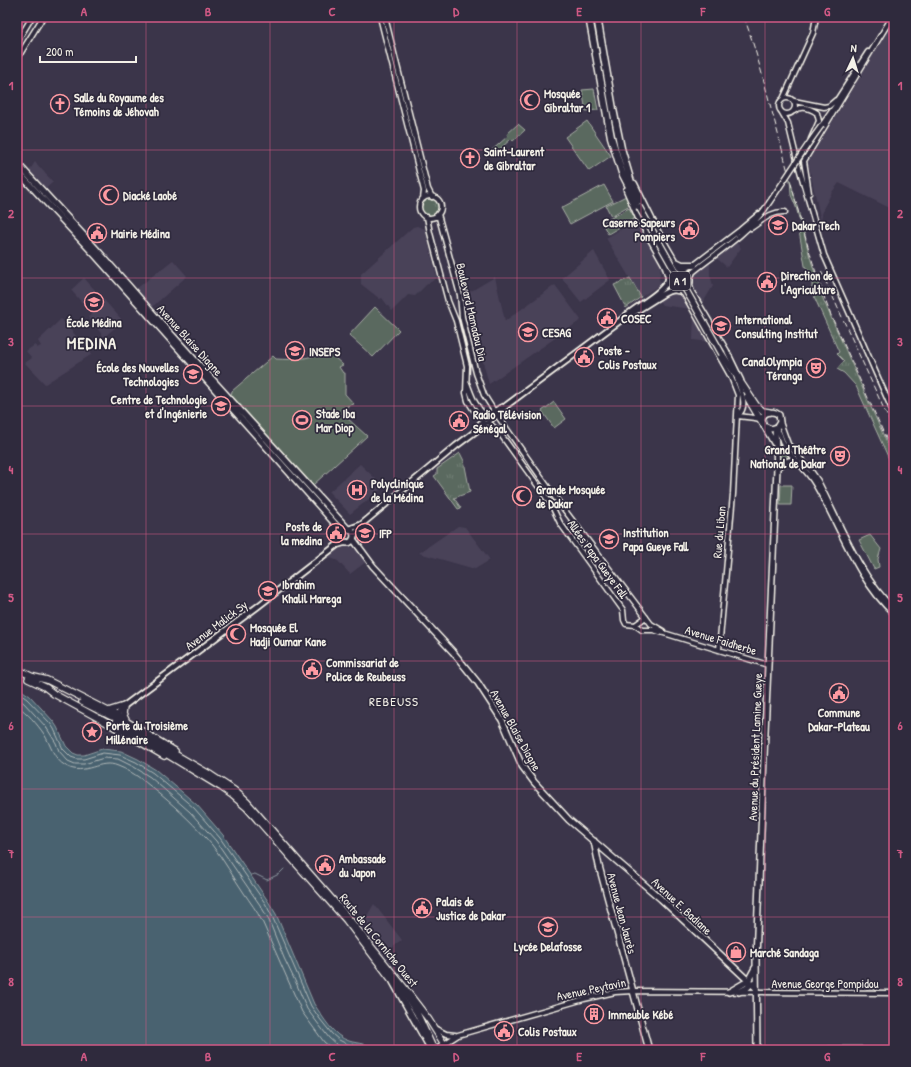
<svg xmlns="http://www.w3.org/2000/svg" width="911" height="1067" font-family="'Patrick Hand',sans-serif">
	<defs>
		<pattern id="grass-tufts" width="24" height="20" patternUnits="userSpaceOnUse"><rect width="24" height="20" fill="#5a695f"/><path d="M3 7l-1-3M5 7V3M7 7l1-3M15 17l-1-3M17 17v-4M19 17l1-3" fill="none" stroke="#727f76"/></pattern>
	</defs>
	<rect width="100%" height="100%" fill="#3b354a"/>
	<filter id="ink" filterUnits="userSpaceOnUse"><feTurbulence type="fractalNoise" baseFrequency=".025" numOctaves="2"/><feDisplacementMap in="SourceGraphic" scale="8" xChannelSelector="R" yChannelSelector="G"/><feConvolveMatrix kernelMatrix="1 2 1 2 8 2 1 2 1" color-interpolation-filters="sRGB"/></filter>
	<g filter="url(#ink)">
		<!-- built -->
		<path fill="#4a4259" d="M894 21V210L839 183 832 192 823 209 821 221 808 162Z
			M35 162 53 182 43 191 28 173Z
			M637 220 642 233 661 266 659 280 662 283 641 297 606 238Z
			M417 226 425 229 437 278 426 285 415 296 408 295 392 311 382 298 380 299 361 284V274L413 227Z
			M735 241 741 248 727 267 715 257Z
			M594 251 610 280 581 302 562 278Z
			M173 260 187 276 152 307 136 289Z
			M710 263V275L713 286 702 304 693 289 692 282 697 272Z
			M495 277 505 321 555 285 581 320 489 384 468 307 463 296Z
			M84 278 123 321 104 337 88 317 92 314 71 290Z
			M675 291 679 292 682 295 691 309 662 305 658 299 670 292Z
			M694 314 710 342 693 340Z
			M61 319 92 354 45 384 25 363 32 358 26 351 35 345 37 348 41 346 38 341Z
			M360 464 384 487 350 514 329 492Z
			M458 526 465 527 490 560 475 569 419 553Z
			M346 544 361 553 367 561 350 574 338 561 326 556 341 545Z
			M374 904 402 940 383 955 361 926Z"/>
		<!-- grass -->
		<path fill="url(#grass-tufts)" stroke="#a7ada4" d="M518 124 525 130 513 141 511 139 493 155 490 152 508 136 507 134Z
			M790 179 810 257 823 299 894 459V470L856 386 844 373 837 369 844 361 837 354 839 352 812 292V277L805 266 799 231 802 230 796 207 791 195Z
			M421 207a9 9 0 1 1 18 0a9 9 0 1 1-18 0Z
			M630 278 641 297 626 308 614 285Z
			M776 432 778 433 783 448 792 458H786L780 463Z
			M460 453 464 461 470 492 454 498 461 508 458 509 434 476 437 474V469Z"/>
		<!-- garden -->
		<path fill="#5a695f" stroke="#a7ada4" d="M594 89 598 110 586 111 582 90Z
			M587 121 611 156 589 171 565 137Z
			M604 185 613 201 570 224 561 208Z
			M626 196 630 205 611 216 606 206Z
			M629 208 635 218 608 234 602 223Z
			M375 307 399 330 373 357 349 335Z
			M325 349 343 365 339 367 343 373H345V394L354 404 347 406 346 417 367 436 313 485 231 395 232 391 273 356 276 359C294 360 311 360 325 349Z
			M554 402 566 419 554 428 542 411Z
			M781 485H792L791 505H780Z
			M870 535 881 549 878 559 879 567 874 569 859 540Z
			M828 1046H862V1050H828Z"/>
		<!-- water -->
		<path fill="#496270" stroke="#8d9ba0" d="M17 687 30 696 53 721 57 727 66 746 73 753 78 755H84L102 749 121 751 138 759 156 770 182 792 197 805 223 835 268 901 276 914 314 1004C323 1017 333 1036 349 1041 359 1044 367 1043 375 1050H17Z"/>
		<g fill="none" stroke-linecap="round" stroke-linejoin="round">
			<!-- shore -->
			<path stroke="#b0b8b8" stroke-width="1" d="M17 692 27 699 50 723 54 729 63 749 71 757 77 759H84L103 753 120 755 136 762 153 773 180 796 194 808 220 838 265 903 272 916 311 1006 320 1019 332 1034 339 1040 347 1044 364 1047 369 1050
				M17 698 24 703 46 727 56 743 59 751 68 761 75 764H84L104 758 118 759 134 767 150 777 190 812 216 841 260 905 268 918 284 958 297 985 307 1009 329 1038 337 1045 350 1050
				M17 706C27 712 37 724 44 734 51 745 53 759 66 766 85 777 100 758 118 766 136 773 146 783 160 794 179 810 196 826 212 845 224 860 233 877 244 893 250 902 257 911 262 921L302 1012 324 1042 334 1050"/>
			<!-- stream -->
			<path stroke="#8d9ba0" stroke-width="1" d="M251 875 255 874 267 880 279 874 284 869"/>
			<!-- tertiary casing -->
			<g stroke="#f4f1e8" stroke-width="7">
				<path id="tertiary" d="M380 17 424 191 423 199
					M385 17 428 189 432 197
					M17 42 32 17
					M17 59 43 17
					M853 81 892 17
					M779 106a8 8 0 1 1 16 0a8 8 0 1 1-16 0Z
					M783 99 813 33 816 17
					M794 101 824 107 829 106 836 100
					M835 103 868 52
					M781 111 788 123 798 164 824 255 894 414
					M794 111C802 105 810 108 817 113L819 121 811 139
					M822 125 839 101
					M809 193 804 161 853 80
					M419 207a11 11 0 1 1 22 0a11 11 0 1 1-22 0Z
					M438 214 460 295 462 317 476 373 484 395 494 411
					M427 217 430 233 448 301 456 321 467 366 466 393 468 401 473 409 483 418
					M751 228C762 221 771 211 785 212
					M682 270 694 265 740 230 759 214
					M690 279 693 272 698 268C721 250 746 234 764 210
					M690 280V286L692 292 727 351 741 380
					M680 291 684 294 731 377 738 395 733 494 719 650
					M737 379C740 389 749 407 738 415
					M467 383C472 396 475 407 486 416L497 415 557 500 639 608 651 624 663 631
					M738 416 755 418 760 419
					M488 422 499 432 551 504 560 523 623 610 624 620 626 624 635 625 642 630H653L667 634 768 665
					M780 422 788 444 811 471 818 481C841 525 858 574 894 609
					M775 428C782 433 780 440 785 447 794 460 807 470 815 484 841 528 856 579 894 614
					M635 625 646 617
					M436 1029 446 1034 455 1035
					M444 1044 458 1035 584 999 615 992 633 991 894 993"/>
			</g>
			<!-- secondary casing -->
			<g stroke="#f4f1e8" stroke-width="8">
				<path id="secondary" d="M668 280a11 11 0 1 1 22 0a11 11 0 1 1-22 0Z
					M625 318 663 294 669 291 675 290
					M478 427 486 416 502 407
					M349 529 360 525
					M354 536 362 524 456 446 488 422 507 405 621 320C635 306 660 296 669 279
					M337 545 340 536
					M115 718 124 706 257 607 337 545 347 542"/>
			</g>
			<!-- primary casing -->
			<g stroke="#f4f1e8" stroke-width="8">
				<path id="primary" d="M17 163 98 251 162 324 348 529
					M17 171 95 255 337 526 341 533
					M764 426 771 429 777 427 780 422 779 415C772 409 759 413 763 423 766 430 771 437 774 443
					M777 468C784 462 789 459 798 461
					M340 536a7 7 0 1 1 14 0a7 7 0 1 1-14 0Z
					M353 539 373 566 453 652 478 683 502 720 522 766 534 782 569 820 661 899 756 988
					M594 841 599 866 649 1050
					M393 982 431 1050
					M729 992 748 981 755 968
					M739 992 747 988 752 983
					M444 1044 448 1050
					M757 1050 756 958 765 732 777 468 775 428"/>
			</g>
			<!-- trunk casing -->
			<g stroke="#f4f1e8" stroke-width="8">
				<path id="trunk" d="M722 354 756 405 763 411 769 412
					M747 397 751 404 763 424
					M17 669 33 677
					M30 676 47 680 116 715 175 751
					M28 679 47 688
					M45 687 54 694 111 725 164 756
					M82 702 112 717
					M108 711 124 706 123 714 126 720
					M115 723 222 788 232 795 247 808 346 920 391 979 399 986 406 996 417 1013 432 1046 438 1048 444 1044 429 1020 403 986 345 914 247 802 234 790 211 775 116 720"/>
			</g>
			<!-- motorway casing -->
			<g stroke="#f4f1e8" stroke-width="9">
				<path id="motorway" d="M589 17 611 137 622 173 637 202
					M597 17 613 109 621 148 633 189
					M634 184 658 233 676 264 680 270
					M627 190 639 218 665 264 669 277
					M676 262 682 265H694"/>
			</g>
			<!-- tertiary -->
			<use href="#tertiary" stroke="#2f2a3d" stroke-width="4"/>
			<!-- secondary -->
			<use href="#secondary" stroke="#2f2a3d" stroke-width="4.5"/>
			<!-- primary -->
			<use href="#primary" stroke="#2f2a3d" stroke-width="5"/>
			<!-- trunk -->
			<use href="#trunk" stroke="#2f2a3d" stroke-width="5.5"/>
			<!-- motorway -->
			<use href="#motorway" stroke="#2f2a3d" stroke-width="6"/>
			<!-- rail -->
			<path stroke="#f4f1e8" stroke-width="1" stroke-dasharray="6 3" stroke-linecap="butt" d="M744 17C755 47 763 77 771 108 790 176 805 247 830 313L894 456
				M821 271 894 431"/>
			<!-- tertiary-bridge casing -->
			<g stroke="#f4f1e8" stroke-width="7" stroke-linecap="butt">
				<path id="tertiary-bridge" d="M764 210C784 182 801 153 822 125"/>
			</g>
			<!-- trunk-bridge casing -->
			<g stroke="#f4f1e8" stroke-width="8" stroke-linecap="butt">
				<path id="trunk-bridge" d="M639 207 722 354"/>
			</g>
			<!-- tertiary-bridge -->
			<use href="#tertiary-bridge" stroke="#2f2a3d" stroke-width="4"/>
			<!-- trunk-bridge -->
			<use href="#trunk-bridge" stroke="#2f2a3d" stroke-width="5.5"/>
		</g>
	</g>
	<!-- grid -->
	<path fill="none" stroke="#d15985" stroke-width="1" stroke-opacity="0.55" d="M146 17V1050M270 17V1050M394 17V1050M517 17V1050M641 17V1050M765 17V1050M17 150H894M17 278H894M17 406H894M17 534H894M17 661H894M17 789H894M17 917H894"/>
	<!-- icons -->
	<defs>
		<g id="mosque-ring" transform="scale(1)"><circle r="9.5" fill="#2f2a3d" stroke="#ff9aa2" stroke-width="1.5"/><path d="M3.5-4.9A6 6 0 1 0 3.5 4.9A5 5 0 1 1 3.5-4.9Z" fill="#ff9aa2"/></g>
		<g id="church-ring" transform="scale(1)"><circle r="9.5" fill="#2f2a3d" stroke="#ff9aa2" stroke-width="1.5"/><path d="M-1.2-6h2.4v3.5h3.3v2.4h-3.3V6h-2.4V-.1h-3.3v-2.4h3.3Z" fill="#ff9aa2"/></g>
		<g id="university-ring" transform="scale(1)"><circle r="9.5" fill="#2f2a3d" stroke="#ff9aa2" stroke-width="1.5"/><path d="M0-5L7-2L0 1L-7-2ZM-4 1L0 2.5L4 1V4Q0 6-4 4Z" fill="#ff9aa2"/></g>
		<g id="civic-ring" transform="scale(1)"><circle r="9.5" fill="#2f2a3d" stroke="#ff9aa2" stroke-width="1.5"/><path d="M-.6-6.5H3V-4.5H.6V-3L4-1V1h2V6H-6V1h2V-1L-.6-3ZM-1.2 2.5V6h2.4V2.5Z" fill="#ff9aa2"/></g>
		<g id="school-ring" transform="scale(1)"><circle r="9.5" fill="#2f2a3d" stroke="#ff9aa2" stroke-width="1.5"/><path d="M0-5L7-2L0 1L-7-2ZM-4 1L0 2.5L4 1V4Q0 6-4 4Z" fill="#ff9aa2"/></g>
		<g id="theatre-ring" transform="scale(1)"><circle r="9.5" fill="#2f2a3d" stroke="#ff9aa2" stroke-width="1.5"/><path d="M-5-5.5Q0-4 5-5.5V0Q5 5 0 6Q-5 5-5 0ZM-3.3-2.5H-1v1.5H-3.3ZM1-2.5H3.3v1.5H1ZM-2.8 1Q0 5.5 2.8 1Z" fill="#ff9aa2"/></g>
		<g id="stadium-ring" transform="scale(1)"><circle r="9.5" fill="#2f2a3d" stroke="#ff9aa2" stroke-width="1.5"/><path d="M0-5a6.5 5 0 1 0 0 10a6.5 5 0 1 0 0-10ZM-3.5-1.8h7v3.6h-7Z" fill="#ff9aa2"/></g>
		<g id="hospital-ring" transform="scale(1)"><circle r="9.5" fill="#2f2a3d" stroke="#ff9aa2" stroke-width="1.5"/><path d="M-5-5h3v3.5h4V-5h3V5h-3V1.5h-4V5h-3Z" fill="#ff9aa2"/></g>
		<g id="sight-ring" transform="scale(1)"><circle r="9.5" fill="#2f2a3d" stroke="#ff9aa2" stroke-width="1.5"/><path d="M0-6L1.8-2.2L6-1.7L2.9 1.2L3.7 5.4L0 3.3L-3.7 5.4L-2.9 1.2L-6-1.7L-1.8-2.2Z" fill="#ff9aa2"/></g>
		<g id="shop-ring" transform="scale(1)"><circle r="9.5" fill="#2f2a3d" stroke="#ff9aa2" stroke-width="1.5"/><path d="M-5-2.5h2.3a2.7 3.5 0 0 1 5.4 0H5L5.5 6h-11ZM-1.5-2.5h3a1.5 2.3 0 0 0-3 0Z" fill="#ff9aa2"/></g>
		<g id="building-ring" transform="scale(1)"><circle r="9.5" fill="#2f2a3d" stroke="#ff9aa2" stroke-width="1.5"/><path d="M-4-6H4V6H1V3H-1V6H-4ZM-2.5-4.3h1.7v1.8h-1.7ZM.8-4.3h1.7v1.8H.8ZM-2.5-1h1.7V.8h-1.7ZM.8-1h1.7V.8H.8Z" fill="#ff9aa2"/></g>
	</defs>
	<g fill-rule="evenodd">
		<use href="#mosque-ring" x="530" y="100"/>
		<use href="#church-ring" x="60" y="104"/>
		<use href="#church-ring" x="470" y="158"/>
		<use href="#mosque-ring" x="109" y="195"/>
		<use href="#university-ring" x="778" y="225"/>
		<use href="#civic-ring" x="689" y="229"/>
		<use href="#civic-ring" x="97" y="233"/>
		<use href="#civic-ring" x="767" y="282"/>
		<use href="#school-ring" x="94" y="302"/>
		<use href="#civic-ring" x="607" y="318"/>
		<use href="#university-ring" x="721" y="326"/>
		<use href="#school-ring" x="528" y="332"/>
		<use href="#university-ring" x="295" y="351"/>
		<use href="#civic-ring" x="584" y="357"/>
		<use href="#theatre-ring" x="816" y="368"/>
		<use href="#university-ring" x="193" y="374"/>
		<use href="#university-ring" x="221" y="406"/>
		<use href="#stadium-ring" x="302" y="420"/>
		<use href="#civic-ring" x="459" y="421"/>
		<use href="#theatre-ring" x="840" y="456"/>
		<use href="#hospital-ring" x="357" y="490"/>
		<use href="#mosque-ring" x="522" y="496"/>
		<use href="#civic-ring" x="336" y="533"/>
		<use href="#university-ring" x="365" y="533"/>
		<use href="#school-ring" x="609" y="539"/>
		<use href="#school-ring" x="268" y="591"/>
		<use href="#mosque-ring" x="236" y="634"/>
		<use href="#civic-ring" x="312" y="669"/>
		<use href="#civic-ring" x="839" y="693"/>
		<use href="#sight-ring" x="92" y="732"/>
		<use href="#civic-ring" x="325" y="865"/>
		<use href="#civic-ring" x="422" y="908"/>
		<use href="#school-ring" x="548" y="927"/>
		<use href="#shop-ring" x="736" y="952"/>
		<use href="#building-ring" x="594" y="1014"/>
		<use href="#civic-ring" x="504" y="1031"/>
	</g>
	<g text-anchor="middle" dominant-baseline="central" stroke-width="3.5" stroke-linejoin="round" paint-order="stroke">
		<!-- shield labels -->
		<rect fill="#2f2a3d" stroke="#b9b5b5" stroke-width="1" x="670" y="272" width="20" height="18" rx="3"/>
		<g font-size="11" font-weight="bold" fill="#f4f1e8">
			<text x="680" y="281">A 1</text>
		</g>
		<!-- poi labels -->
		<g font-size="12" font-weight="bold" fill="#f4f1e8" stroke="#2f2a3d" text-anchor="start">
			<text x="544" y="93">Mosquée<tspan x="544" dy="14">Gibraltar 1</tspan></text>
			<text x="74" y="97">Salle du Royaume des<tspan x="74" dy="14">Témoins de Jéhovah</tspan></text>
			<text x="484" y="151">Saint-Laurent<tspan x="484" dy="14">de Gibraltar</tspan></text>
			<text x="123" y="195">Diacké Laobé</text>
			<text x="675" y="222" text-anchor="end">Caserne Sapeurs<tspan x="675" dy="14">Pompiers</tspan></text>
			<text x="792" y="225">Dakar Tech</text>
			<text x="111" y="233">Mairie Médina</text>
			<text x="781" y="275">Direction de<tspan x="781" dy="14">l'Agriculture</tspan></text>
			<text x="621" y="318">COSEC</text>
			<text x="735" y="319">International<tspan x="735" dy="14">Consulting Institut</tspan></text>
			<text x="94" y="322" text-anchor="middle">École Médina</text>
			<text x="542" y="332">CESAG</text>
			<text x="598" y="350">Poste -<tspan x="598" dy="14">Colis Postaux</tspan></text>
			<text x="309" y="351">INSEPS</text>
			<text x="802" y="361" text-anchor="end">CanalOlympia<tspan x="802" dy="14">Téranga</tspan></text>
			<text x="179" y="367" text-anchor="end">École des Nouvelles<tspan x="179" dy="14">Technologies</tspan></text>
			<text x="207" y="399" text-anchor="end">Centre de Technologie<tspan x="207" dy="14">et d'Ingénierie</tspan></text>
			<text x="316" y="413">Stade Iba<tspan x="316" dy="14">Mar Diop</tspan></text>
			<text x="473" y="414">Radio Télévision<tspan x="473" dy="14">Sénégal</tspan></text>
			<text x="826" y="449" text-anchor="end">Grand Théâtre<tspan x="826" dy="14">National de Dakar</tspan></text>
			<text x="371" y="483">Polyclinique<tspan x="371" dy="14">de la Médina</tspan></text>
			<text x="536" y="489">Grande Mosquée<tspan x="536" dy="14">de Dakar</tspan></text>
			<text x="322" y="526" text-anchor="end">Poste de<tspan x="322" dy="14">la medina</tspan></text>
			<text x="623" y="532">Institution<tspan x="623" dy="14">Papa Gueye Fall</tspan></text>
			<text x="379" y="533">IFP</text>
			<text x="282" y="584">Ibrahim<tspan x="282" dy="14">Khalil Marega</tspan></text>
			<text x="250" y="627">Mosquée El<tspan x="250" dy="14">Hadji Oumar Kane</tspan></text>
			<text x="326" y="662">Commissariat de<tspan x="326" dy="14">Police de Reubeuss</tspan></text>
			<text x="839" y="712" text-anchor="middle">Commune<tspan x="839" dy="14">Dakar-Plateau</tspan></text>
			<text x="106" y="725">Porte du Troisième<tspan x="106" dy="14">Millénaire</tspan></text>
			<text x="339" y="858">Ambassade<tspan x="339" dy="14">du Japon</tspan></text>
			<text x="436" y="901">Palais de<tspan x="436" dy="14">Justice de Dakar</tspan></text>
			<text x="548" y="946" text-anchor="middle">Lycée Delafosse</text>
			<text x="750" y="952">Marché Sandaga</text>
			<text x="608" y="1014">Immeuble Kébé</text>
			<text x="518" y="1031">Colis Postaux</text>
		</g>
		<!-- street labels -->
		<g font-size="12" fill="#f4f1e8" stroke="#2f2a3d">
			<text transform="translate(472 312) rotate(77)">Boulevard Mamadou Dia</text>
			<text transform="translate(190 340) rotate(48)">Avenue Blaise Diagne</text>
			<text transform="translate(719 532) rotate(-85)">Rue du Liban</text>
			<text transform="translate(598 559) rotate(54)">Allées Papa Gueye Fall</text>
			<text transform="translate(216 625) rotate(-37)">Avenue Malick Sy</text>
			<text transform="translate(721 640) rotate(17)">Avenue Faidherbe</text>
			<text transform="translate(516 730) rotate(61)">Avenue Blaise Diagne</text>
			<text transform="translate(755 747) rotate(-88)">Avenue du Président Lamine Gueye</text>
			<text transform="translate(682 906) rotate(43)">Avenue E. Badiane</text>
			<text transform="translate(622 913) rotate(75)">Avenue Jean Jaurès</text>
			<text transform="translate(379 940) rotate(51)">Route de la Corniche Ouest</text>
			<text x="825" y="983">Avenue George Pompidou</text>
			<text transform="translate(591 989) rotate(-12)">Avenue Peytavin</text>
		</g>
		<!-- neighbourhood labels -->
		<g font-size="13" letter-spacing="1" fill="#f4f1e8" stroke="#2f2a3d">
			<text x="394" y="701">REBEUSS</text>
		</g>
		<!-- district labels -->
		<g font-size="16" font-weight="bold" letter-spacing="1" fill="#f4f1e8" stroke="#2f2a3d">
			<text x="92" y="343">MEDINA</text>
		</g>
	</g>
	<!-- margin -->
	<rect width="911" height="1067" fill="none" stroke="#2f2a3d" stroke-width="44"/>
	<!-- north arrow -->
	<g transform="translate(853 58) rotate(4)" stroke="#2f2a3d" stroke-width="3" paint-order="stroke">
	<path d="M0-3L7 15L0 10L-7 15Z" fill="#f4f1e8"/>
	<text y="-6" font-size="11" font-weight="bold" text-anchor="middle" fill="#f4f1e8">N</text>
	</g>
	<!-- scale -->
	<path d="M40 56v6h96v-6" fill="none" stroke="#f4f1e8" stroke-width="2"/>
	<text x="46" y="56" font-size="12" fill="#f4f1e8" stroke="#2f2a3d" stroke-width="3" paint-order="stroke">200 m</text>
	<rect x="22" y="22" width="867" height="1023" fill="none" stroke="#d15985" stroke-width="1.5"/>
	<g font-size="13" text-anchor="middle" font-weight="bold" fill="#d15985">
		<text x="84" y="16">A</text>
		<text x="208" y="16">B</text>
		<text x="332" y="16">C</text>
		<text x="456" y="16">D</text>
		<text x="579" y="16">E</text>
		<text x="703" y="16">F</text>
		<text x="827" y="16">G</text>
		<text x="11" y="90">1</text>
		<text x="900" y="90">1</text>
		<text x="11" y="218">2</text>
		<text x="900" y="218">2</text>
		<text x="11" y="346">3</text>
		<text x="900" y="346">3</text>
		<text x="11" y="474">4</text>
		<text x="900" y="474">4</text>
		<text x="11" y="602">5</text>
		<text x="900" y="602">5</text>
		<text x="11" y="730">6</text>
		<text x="900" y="730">6</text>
		<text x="11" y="858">7</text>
		<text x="900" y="858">7</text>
		<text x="11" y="986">8</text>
		<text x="900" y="986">8</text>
		<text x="84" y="1061">A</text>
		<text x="208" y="1061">B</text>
		<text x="332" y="1061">C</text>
		<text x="456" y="1061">D</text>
		<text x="579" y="1061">E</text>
		<text x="703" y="1061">F</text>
		<text x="827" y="1061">G</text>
	</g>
</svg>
